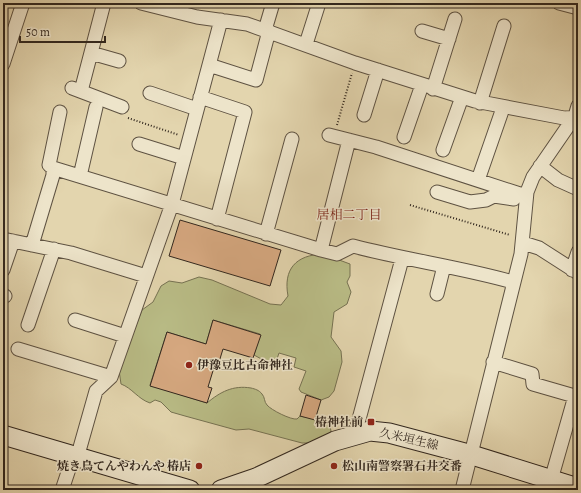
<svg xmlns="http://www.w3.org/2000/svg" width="581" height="493" font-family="Alegreya,'Noto Serif JP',serif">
	<rect width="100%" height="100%" fill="#e3d5ae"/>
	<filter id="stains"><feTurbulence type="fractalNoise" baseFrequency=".005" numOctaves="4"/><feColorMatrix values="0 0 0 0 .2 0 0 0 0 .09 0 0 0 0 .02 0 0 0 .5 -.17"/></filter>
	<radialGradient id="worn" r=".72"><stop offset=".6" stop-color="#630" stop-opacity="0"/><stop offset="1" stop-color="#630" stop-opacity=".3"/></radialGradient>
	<!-- green -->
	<path fill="#b9bc86" stroke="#767252" d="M323 254 350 264V276L347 282 351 292 347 304 334 312 331 337 341 351 342 362 334 391 329 397 321 400 301 392 299 389 306 371 294 367 296 358 279 353 276 362 265 361 254 355 260 334 213 320 206 344 167 332 150 385 207 403C220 392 233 385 251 388 255 389 259 390 262 394 265 397 264 402 267 405 271 410 291 420 297 419L300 416 329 422 331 431 328 437 312 443H302L249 429 236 430 185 416 171 412 161 402 155 400 150 403C138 399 132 388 121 384L119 370 142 310 153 302 161 286 169 281 182 283 199 277 212 280 270 304 281 305 288 296C283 269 296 255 323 254Z"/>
	<!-- building -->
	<path fill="#d7a981" stroke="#32271e" d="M180 220 281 250 270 286 169 256Z
		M213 320 261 335 253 358 223 349 219 362 216 361 208 387 212 388 207 403 150 386 167 332 206 344Z
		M306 395 321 400 315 420 300 416Z"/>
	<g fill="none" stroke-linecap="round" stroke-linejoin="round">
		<!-- minor casing -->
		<g stroke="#5e5242" stroke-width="15">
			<path id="minor" d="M141 3 197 17 247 24 355 63 475 101 564 118 578 117
				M559 3 578 8
				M265 30 273 3
				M422 31 449 39
				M306 44 319 3
				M91 53 119 61
				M3 64 23 3
				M209 65 256 80 269 31
				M72 88 122 107
				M433 89 455 19
				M81 91 104 3
				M150 93 197 109
				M200 97 245 112 217 219
				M480 103 504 26
				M364 115 378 70
				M329 135 376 147 526 196
				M404 137 422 85
				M139 144 184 158
				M443 150 462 97
				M540 166 558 180 578 189
				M53 168 321 250 337 254 353 246C406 260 460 267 513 282
				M80 176 96 107
				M478 180 503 108
				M437 192 470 202 486 200 494 196 514 199
				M266 234 292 139
				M3 239 71 253 146 276
				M523 243 539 248 578 273
				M32 245 53 175V168L49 165 60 112
				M321 250 349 140
				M3 270 13 241
				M572 270 578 252
				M437 294 444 266
				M3 295 5 296
				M75 320 125 336
				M28 325 54 249
				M18 349 111 377
				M493 362 532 374 533 384 578 397
				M355 434 402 259
				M551 480 575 396
				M62 490 69 469 79 451 96 391 111 377 172 204 221 20
				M462 490 521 254 527 192 533 177 575 116 578 106"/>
		</g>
		<!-- secondary casing -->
		<g stroke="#32271e" stroke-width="21">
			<path id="secondary" d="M3 435 190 490
				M221 490 256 478 335 441 370 431 389 433 472 455 578 488"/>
		</g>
		<!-- path -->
		<path stroke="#32271e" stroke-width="2" stroke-dasharray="1 2" stroke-linecap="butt" d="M128 118 179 135
			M337 125 352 73
			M410 205 510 235"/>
		<!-- minor -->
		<use href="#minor" stroke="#ede4ca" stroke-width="13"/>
		<!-- secondary -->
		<use href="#secondary" stroke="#ede4ca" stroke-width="19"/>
	</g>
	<!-- markers -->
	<g fill="#8f2418" stroke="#ede4ca" stroke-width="1.5">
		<circle cx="189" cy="365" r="4"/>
		<rect x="367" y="418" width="8" height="8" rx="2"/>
		<circle cx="199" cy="466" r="4"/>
		<circle cx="334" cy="466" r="4"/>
	</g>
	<g text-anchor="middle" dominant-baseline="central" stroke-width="3" stroke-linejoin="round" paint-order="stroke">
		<!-- poi labels -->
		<g font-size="12" font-weight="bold" fill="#32271e" stroke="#ede4ca" text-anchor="start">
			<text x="197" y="365">伊豫豆比古命神社</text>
			<text x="363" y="422" text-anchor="end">椿神社前</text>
			<text x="191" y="466" text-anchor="end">焼き鳥てんやわんや 椿店</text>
			<text x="342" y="466">松山南警察署石井交番</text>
		</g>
		<!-- street labels -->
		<g font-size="12" fill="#32271e" stroke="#ede4ca">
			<text transform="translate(409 439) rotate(13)">久米垣生線</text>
		</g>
		<!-- neighbourhood labels -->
		<g font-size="13" fill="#7a1f14" stroke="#ede4ca">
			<text x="349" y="214">居相二丁目</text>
		</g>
	</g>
	<!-- margin -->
	<rect width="581" height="493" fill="none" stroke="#e3d5ae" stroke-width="16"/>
	<rect x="4" y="4" width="573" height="485" fill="none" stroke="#32271e" stroke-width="2"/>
	<rect x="8" y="8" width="565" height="477" fill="none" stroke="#32271e"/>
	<!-- scale -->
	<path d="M20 36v6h85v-6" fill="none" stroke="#32271e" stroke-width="2"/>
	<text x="26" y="36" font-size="12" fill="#32271e" stroke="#ede4ca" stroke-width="3" paint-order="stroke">50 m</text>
	<rect width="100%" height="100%" filter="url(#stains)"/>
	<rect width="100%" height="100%" fill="url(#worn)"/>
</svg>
